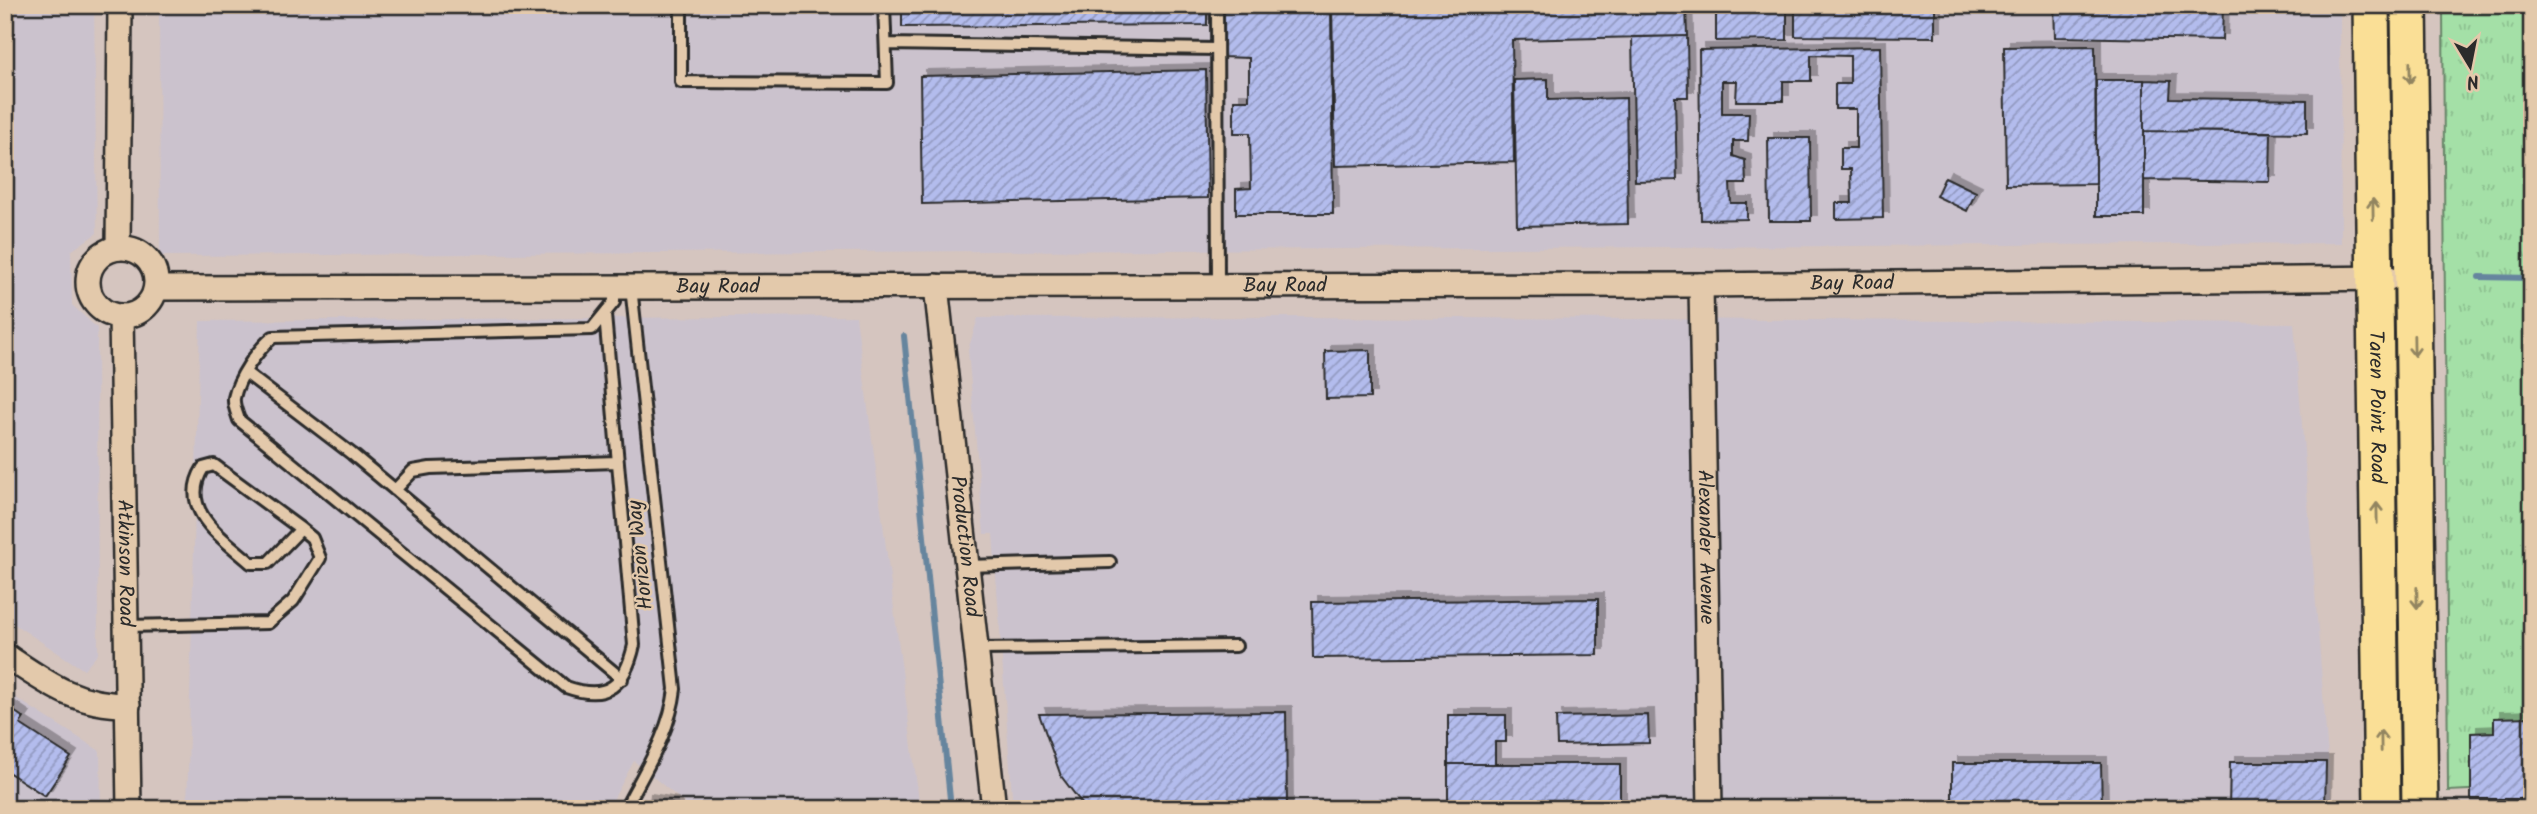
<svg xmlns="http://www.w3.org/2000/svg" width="2537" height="814" font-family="Kalam,sans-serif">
	<defs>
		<pattern id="park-tufts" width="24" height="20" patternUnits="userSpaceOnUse" patternTransform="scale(1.75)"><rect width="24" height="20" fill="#a4e0a7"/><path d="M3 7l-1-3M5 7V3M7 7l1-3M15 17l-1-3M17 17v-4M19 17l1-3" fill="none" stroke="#8dc090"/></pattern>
		<pattern id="building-hatch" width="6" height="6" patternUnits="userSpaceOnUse" patternTransform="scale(1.75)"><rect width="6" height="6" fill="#b3bced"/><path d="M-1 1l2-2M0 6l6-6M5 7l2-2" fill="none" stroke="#9299c0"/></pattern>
		<filter id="shadow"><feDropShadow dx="6" dy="-6" stdDeviation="0" flood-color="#0004"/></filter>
	</defs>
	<rect width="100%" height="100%" fill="#d5c5bf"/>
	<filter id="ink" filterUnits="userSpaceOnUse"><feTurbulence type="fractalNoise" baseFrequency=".0143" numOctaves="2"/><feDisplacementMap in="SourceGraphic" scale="14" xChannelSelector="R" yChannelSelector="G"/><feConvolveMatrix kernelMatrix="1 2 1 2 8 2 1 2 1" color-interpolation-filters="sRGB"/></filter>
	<g filter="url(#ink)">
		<!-- built -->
		<path fill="#cbc2cd" d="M5 5H94L97 233 71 251 72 305 97 328 98 654 84 670 5 618Z
			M159 5H2340L2341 243 160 256Z
			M856 316 920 809H692L634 761 608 809H187L200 321Z
			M1302 317 2294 323 2332 809H1013L993 534H984L968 350 978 318Z
			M5 691 100 751 101 809H5Z"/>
		<!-- park -->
		<path fill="url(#park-tufts)" stroke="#688669" stroke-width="2" d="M2443 5H2532V787L2448 791Z"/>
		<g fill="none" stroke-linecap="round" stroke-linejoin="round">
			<!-- stream -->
			<path stroke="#66859e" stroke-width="6" d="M2479 277 2532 278
				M904 336 951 809"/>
		</g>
		<!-- building -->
		<path fill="url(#building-hatch)" stroke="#2b2b2b" stroke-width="2" filter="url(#shadow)" d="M902 5H1207V25L902 27Z
			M1238 5H1331L1333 214H1236V189L1251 188 1250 133H1234V100H1249V58L1222 57V9H1238Z
			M1332 5H1686L1687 36 1512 40 1514 162 1335 166Z
			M1716 5H1787V40L1716 41Z
			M1795 5H1935V37L1795 36Z
			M2054 5H2223L2222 40 2055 37Z
			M1687 36 1688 97H1675L1677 180 1635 181 1632 37Z
			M2095 46 2096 184 2006 185 2004 47Z
			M1880 47 1883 218 1836 219V203H1852L1851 169H1841V148H1856V109H1835V84H1850V56L1811 55V81H1783V101H1736L1737 81H1722V113H1749L1748 141H1733V156L1745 160 1746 184H1730L1731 203H1747V219L1701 220 1699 50Z
			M1206 70 1208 198 922 204 920 76Z
			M1548 79V100L1626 98 1628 224 1517 226 1514 80Z
			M2096 80H2144V216H2096Z
			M2144 80 2171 81 2170 98 2307 100V133L2144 131Z
			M2144 131 2271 132 2270 182 2144 180Z
			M1768 138H1810L1811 221H1769Z
			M1945 177 1976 192 1967 211 1936 196Z
			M1370 350V398L1326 399 1325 351Z
			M1598 599V655L1313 658 1312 602Z
			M5 705 24 718 20 724 71 757 45 796 5 770Z
			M1286 712 1287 809H1086L1061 776 1039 714Z
			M1448 715H1506V742H1495V764H1448Z
			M1648 715 1649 743 1557 745 1556 717Z
			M2532 717V799H2471V733L2494 732V718Z
			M2230 762H2326L2325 809H2229Z
			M1952 763H2101L2102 809H1952Z
			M1448 764H1620V809H1448Z
			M645 800 672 804 676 809H644Z"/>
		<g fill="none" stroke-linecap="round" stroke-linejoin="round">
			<!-- lane casing -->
			<g stroke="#2b2b2b" stroke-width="16">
				<path id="lane" d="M681 5V82L887 83 884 5
					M1217 5 1218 286
					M886 44 1216 49
					M605 315 634 645C625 685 608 702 566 687L239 420C237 413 233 405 234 398 238 378 257 350 273 337L592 329 614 302V287
					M246 373 352 454 622 679
					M395 490 413 471 430 468 617 462
					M967 566 1110 562
					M127 626 268 623 293 601 320 558 312 538 301 529 214 465 203 468C177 510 223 538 251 563H268L301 529
					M976 649 1236 646
					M625 809C645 770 670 733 675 689L631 287"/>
			</g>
			<!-- street casing -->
			<g stroke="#2b2b2b" stroke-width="28">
				<g id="street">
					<circle cx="122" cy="282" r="34"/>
					<path d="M118 248 120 5"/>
					<path id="s1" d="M1701 285 1710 809"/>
					<path id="s2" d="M936 286 994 809"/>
					<path id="s3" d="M156 288 1701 285 2389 278"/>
					<path id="s4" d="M121 316 129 809"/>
					<path d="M5 655C47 683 75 705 128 705"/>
				</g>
			</g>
			<!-- primary casing -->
			<g stroke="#2b2b2b" stroke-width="40">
				<g id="primary">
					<path id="s5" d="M2371 5 2382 809"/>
					<path d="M2409 5 2420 809"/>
				</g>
			</g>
			<!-- lane -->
			<use href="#lane" stroke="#e3c9ab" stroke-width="10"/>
			<!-- street -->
			<use href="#street" stroke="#e3c9ab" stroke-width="23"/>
			<!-- primary -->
			<use href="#primary" stroke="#fadf96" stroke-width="35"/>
		</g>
		<!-- one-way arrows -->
		<defs><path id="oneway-shaft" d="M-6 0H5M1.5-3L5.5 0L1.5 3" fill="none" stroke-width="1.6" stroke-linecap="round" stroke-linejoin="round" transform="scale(1.75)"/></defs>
		<g stroke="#928560">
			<use href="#oneway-shaft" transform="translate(2410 73) rotate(89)"/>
			<use href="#oneway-shaft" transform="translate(2373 209) rotate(-91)"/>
			<use href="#oneway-shaft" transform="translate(2414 346) rotate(89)"/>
			<use href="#oneway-shaft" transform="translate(2377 513) rotate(-91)"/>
			<use href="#oneway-shaft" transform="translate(2417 598) rotate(89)"/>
			<use href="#oneway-shaft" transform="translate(2381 741) rotate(-91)"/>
		</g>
	</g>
	<g text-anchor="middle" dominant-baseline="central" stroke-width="5" stroke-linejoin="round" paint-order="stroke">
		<!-- street labels -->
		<g font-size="21" fill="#2b2b2b" stroke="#e3c9ab">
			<text stroke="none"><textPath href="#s3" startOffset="1696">Bay Road</textPath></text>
			<text stroke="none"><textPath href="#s3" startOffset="1129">Bay Road</textPath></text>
			<text stroke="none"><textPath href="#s3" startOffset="562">Bay Road</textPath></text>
			<text stroke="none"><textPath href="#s5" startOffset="402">Taren Point Road</textPath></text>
			<text stroke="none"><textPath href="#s2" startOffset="262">Production Road</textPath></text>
			<text stroke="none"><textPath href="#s1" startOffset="262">Alexander Avenue</textPath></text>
			<text transform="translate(641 555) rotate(-96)">Horizon Way</text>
			<text stroke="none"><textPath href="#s4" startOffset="247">Atkinson Road</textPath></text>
		</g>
	</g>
	<!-- margin -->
	<rect width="2537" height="814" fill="none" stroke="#e3c9ab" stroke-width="28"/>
	<rect x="14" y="14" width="2509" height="786" fill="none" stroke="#2b2b2b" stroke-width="2.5" filter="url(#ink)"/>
	<!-- north arrow -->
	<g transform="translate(2470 66) rotate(170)" stroke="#e3c9ab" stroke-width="5" paint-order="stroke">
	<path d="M0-5L12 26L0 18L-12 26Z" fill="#2b2b2b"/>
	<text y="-10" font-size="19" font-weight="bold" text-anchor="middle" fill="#2b2b2b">N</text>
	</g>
</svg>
